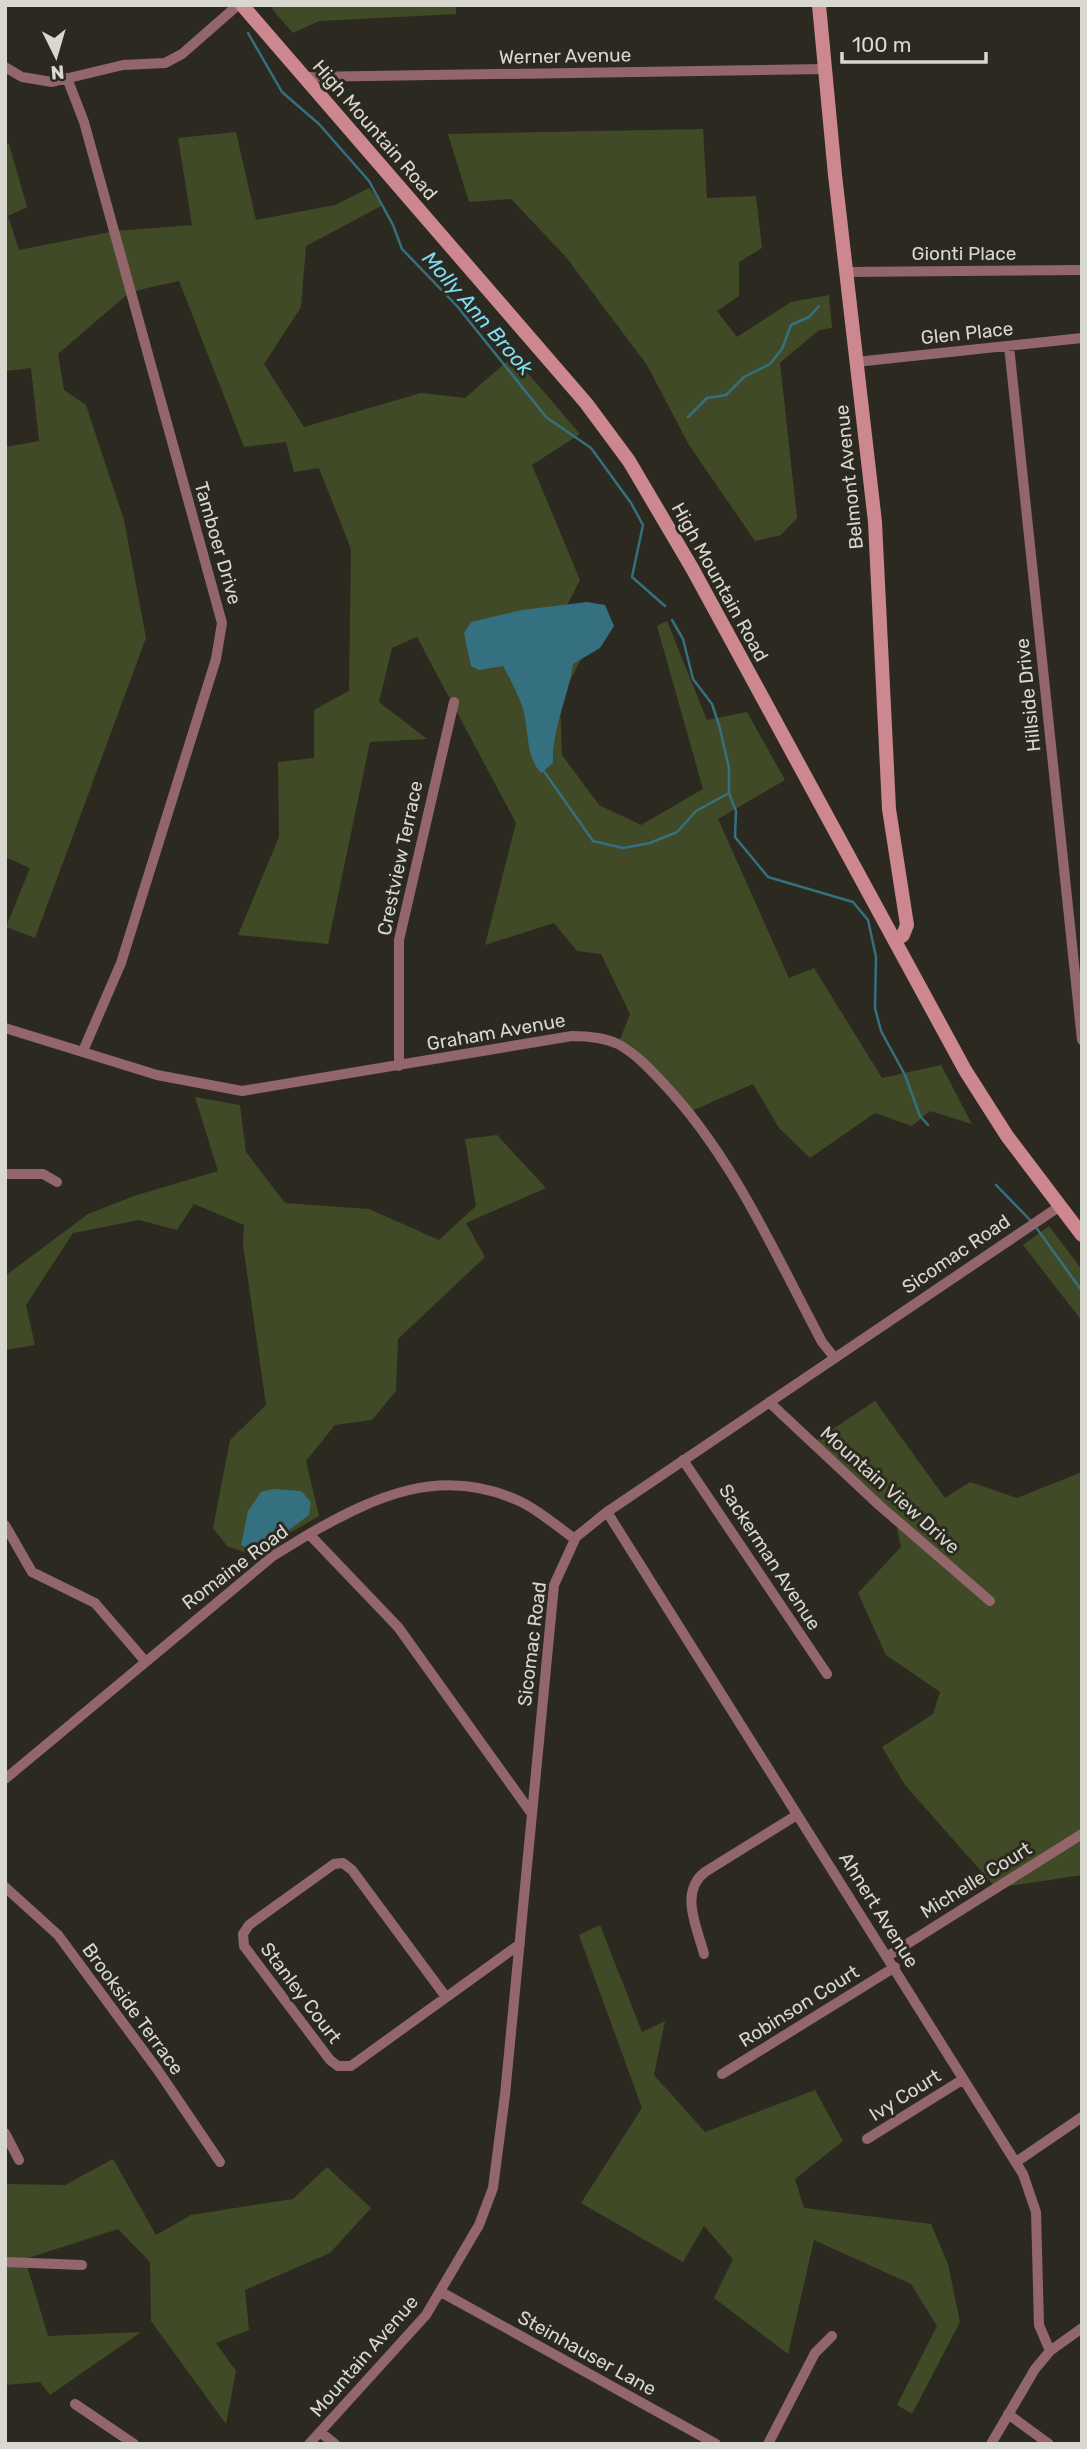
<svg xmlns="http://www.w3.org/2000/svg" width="1087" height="2449" font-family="Rubik,sans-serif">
	<rect width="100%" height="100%" fill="#2c2a20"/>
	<!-- green -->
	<path fill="#414a26" d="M274 5H456V14L319 21 293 33 272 9Z
		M703 129 707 198 756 196 762 248 739 262V296L717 311 737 337 791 302 829 295 832 328 819 330 780 363 797 518 781 535 755 541 689 445 647 365 566 257 511 199 469 202 448 134Z
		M236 132 256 220 335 205 369 188 383 205 306 246 301 307 264 364 304 427 421 393 465 398 513 356 580 434 532 465 580 580 565 609 596 628 560 702 562 755 599 805 641 825 703 789 657 626 667 621 707 720 747 712 785 780 718 819 789 978 814 968 882 1078 941 1065 972 1124 930 1111 912 1126 875 1113 810 1158 779 1128 753 1084 687 1113 619 1042 630 1014 601 954 577 951 554 923 485 945 516 823 417 637 392 648 379 702 427 739 370 742 328 944 238 935 279 837 278 762 314 758V710L349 691 351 549 319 468 294 472 286 442 244 447 179 281 130 292 58 354 64 390 86 405 124 520 146 638 35 938 6 927 30 868 5 857V447L39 441 31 368 5 371V143L9 144 27 207 8 216 19 250 115 231 192 225 178 138Z
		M195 1097 240 1105 246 1152 285 1203 369 1209 439 1240 476 1206 465 1139 497 1135 546 1188 466 1223 485 1257 398 1339 396 1391 372 1420 335 1425 306 1461 319 1516 252 1555 227 1546 213 1528 230 1440 266 1405 243 1245 244 1225 194 1204 177 1230 139 1220 73 1233 26 1305 35 1345 5 1350V1276L88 1214 134 1196 218 1171Z
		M1049 1226 1082 1270V1321L1023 1245Z
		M875 1401 945 1498 970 1482 1017 1498 1082 1472V1875L996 1888 905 1785 882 1747 933 1714 940 1692 886 1655 858 1593 901 1547 895 1519 815 1441Z
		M600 1925 642 2032 665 2021 654 2075 705 2132 815 2090 843 2141 795 2179 804 2208 931 2224 948 2264 960 2322 912 2414 897 2405 937 2326 911 2284 814 2240 788 2354 714 2298 733 2259 704 2226 683 2262 581 2203 642 2108 579 1935Z
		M113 2159 156 2235 191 2215 293 2199 327 2167 371 2208 330 2253 245 2290 249 2330 216 2343 236 2371 226 2424 151 2321 150 2262 118 2229 25 2259 48 2336 141 2332 50 2395 40 2382 5 2385V2184L65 2185Z"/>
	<!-- water -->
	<path fill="#34707f" d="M587 602 605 605 614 626 600 648 573 664C568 698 552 728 553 763L541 773C524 754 530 729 522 706 517 692 510 679 503 666L479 670 471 666 464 633 471 622 522 610Z
		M273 1489 301 1491 311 1502 309 1515 285 1533 279 1542 273 1537 250 1550 241 1545 248 1511 261 1492Z"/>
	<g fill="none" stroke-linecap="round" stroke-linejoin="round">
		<!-- stream -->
		<path stroke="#34707f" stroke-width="2.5" d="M248 33 282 92 319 124 369 181 393 225 402 249 457 306 546 417 591 448 631 503 643 525 632 577 665 606
			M688 417 707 398 726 395 744 377 770 364 782 349 791 325 809 317 819 306
			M672 620 683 639 693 679 712 704 719 725 729 768V793L736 811 735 837 768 877 853 902 868 920 876 957 875 1008 881 1031 905 1075 920 1116 928 1125
			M543 770 593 841 623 848 650 843 677 832 696 811 729 793
			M996 1185 1031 1221
			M1035 1226 1082 1291"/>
		<!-- street -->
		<path stroke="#92666b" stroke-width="10" d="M5 67 22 77 52 82 123 65 165 63 182 54 238 5
			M305 77 825 69
			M67 78 84 122 222 623 216 659 121 963 83 1051
			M846 272 1082 270
			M1009 346 1082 1040
			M856 362 1082 338
			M5 1028 157 1075 242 1091 572 1036C588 1036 603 1037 618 1044 636 1054 650 1069 663 1083 733 1157 774 1252 822 1342L834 1357
			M399 1066V940L454 702
			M5 1174H43L57 1182
			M769 1402 879 1505 990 1601
			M683 1460 827 1674
			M607 1512 1023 2174 1036 2212 1039 2325 1050 2351
			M5 1525 32 1572 95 1603 145 1661
			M309 1534C376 1496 440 1466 517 1500 538 1509 556 1526 575 1539
			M5 1779 273 1556 309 1534 398 1627 532 1814
			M5 1887 58 1935 157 2069 220 2162
			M704 1954C697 1927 679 1892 705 1872L797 1815
			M888 1956 1082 1834
			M446 1997 352 1870 343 1863 334 1864 249 1925 243 1934 244 1946 330 2060 338 2066H351L520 1944
			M722 2074 895 1967
			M5 2133 19 2160
			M867 2139 962 2080
			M1016 2162 1082 2117
			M5 2262 82 2265
			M441 2292 716 2444
			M75 2404 134 2444
			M1008 2414 1049 2444
			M320 2432 335 2444
			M309 2444 426 2315 479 2225 493 2188 505 2095 554 1585 576 1537 607 1512 1060 1206
			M768 2444 815 2353 832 2336
			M991 2444 1035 2369 1050 2351 1082 2328"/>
		<!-- secondary -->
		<path stroke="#cd878f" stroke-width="14" d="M242 5 586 403 629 461 692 568 965 1070 1007 1136 1082 1235
			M819 5 835 175 875 522 889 809 907 925 903 935 896 940"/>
	</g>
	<g text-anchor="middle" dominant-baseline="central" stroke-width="6" stroke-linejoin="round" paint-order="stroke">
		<!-- street labels -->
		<g font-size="19" fill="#d8d7d0" stroke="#2c2a20">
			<text transform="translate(565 56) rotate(-1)">Werner Avenue</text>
			<text transform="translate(375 130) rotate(49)">High Mountain Road</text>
			<text x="964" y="253">Gionti Place</text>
			<text transform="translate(967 333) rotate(-6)">Glen Place</text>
			<text transform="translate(849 477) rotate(-96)">Belmont Avenue</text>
			<text transform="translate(218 543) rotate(74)">Tamboer Drive</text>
			<text transform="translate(720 582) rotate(61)">High Mountain Road</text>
			<text transform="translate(1028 695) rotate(-96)">Hillside Drive</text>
			<text transform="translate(400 858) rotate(-78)">Crestview Terrace</text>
			<text transform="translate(496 1032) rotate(-10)">Graham Avenue</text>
			<text transform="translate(956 1254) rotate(-34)">Sicomac Road</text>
			<text transform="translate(890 1490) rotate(42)">Mountain View Drive</text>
			<text transform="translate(770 1557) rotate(57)">Sackerman Avenue</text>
			<text transform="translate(235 1567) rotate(-37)">Romaine Road</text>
			<text transform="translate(532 1644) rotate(-83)">Sicomac Road</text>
			<text transform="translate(976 1880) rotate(-32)">Michelle Court</text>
			<text transform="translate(879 1910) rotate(58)">Ahnert Avenue</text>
			<text transform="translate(301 1993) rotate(53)">Stanley Court</text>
			<text transform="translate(799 2006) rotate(-32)">Robinson Court</text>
			<text transform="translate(133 2009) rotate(54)">Brookside Terrace</text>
			<text transform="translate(905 2095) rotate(-32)">Ivy Court</text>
			<text transform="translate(587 2353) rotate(29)">Steinhauser Lane</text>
			<text transform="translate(364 2356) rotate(-49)">Mountain Avenue</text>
		</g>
		<!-- water labels -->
		<g font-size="21" font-style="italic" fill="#7eddf5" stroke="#2c2a20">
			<text transform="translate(478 313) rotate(49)">Molly Ann Brook</text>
		</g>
	</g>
	<!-- border -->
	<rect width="1087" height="2449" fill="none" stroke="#d8d7d0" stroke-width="14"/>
	<!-- north arrow -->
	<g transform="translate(56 56) rotate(175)" stroke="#2c2a20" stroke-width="5" paint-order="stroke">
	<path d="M0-5L12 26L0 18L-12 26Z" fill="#d8d7d0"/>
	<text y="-10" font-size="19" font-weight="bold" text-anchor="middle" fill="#d8d7d0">N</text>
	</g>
	<!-- scale -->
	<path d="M842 52v10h144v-10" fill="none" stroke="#d8d7d0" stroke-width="3.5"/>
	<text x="852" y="52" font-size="21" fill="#d8d7d0" stroke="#2c2a20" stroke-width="5" paint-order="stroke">100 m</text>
</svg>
